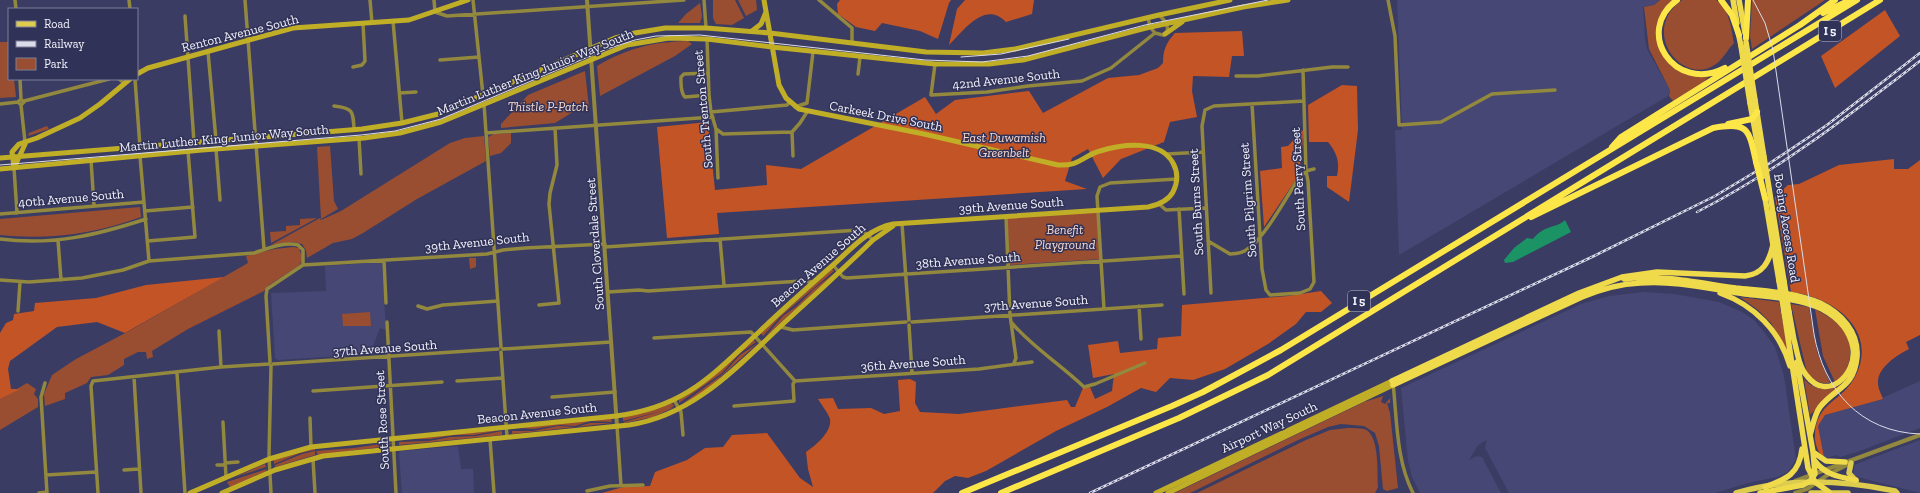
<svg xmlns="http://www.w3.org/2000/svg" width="1920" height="493" font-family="'Zilla Slab',serif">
	<rect width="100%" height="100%" fill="#3b3c63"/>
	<!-- built -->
	<path fill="#464774" d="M1397 0H1659L1654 5 1643 7 1645 39 1647 49 1670 90 1668 96 1399 255 1395 130H1402Z
		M382 262 386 330 380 328 370 354 278 360 275 358 271 293 326 291 325 266Z
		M1644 292 1674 294 1719 302 1742 312 1754 320 1764 332 1775 347 1784 376 1796 459 1788 472 1777 477 1748 483 1715 493H1509L1485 448 1487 440 1478 445 1469 460 1477 456 1482 457 1501 493H1420L1412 477 1408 461 1401 388 1581 304 1609 296Z
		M1920 381V428L1857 452 1840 457 1836 455 1827 458 1824 457 1818 426 1825 415 1883 399 1882 398Z
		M1920 440V493L1854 476V465Z
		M458 446 461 469H473L474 493H402L399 454 400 451Z"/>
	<!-- green -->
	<path fill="#994e31" d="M713 0H735L744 18 732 25 716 24 713 18Z
		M738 0H756L757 10 746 16Z
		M1660 0H1674L1657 35 1672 65 1709 76 1704 82 1673 101 1669 96 1670 90 1649 49 1644 7 1654 5Z
		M1682 0H1716C1730 10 1731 28 1734 43 1728 49 1723 59 1716 64 1684 88 1638 32 1682 0Z
		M1752 0H1825L1752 49 1750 36Z
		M700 3 702 16 700 23H678L686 14Z
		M688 41 692 44 675 56 600 96 597 66C628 48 652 42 688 41Z
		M0 42H9V79H14L16 97 0 98Z
		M585 71 589 108 576 110 555 123 501 128V124L528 95Z
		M47 126 49 129 28 136 29 133Z
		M511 133V143L501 153 490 156 488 137 494 134Z
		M484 136 486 161 417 199 363 233 352 239 333 243 307 258 306 250 302 244 294 242 271 245 320 218 321 220 341 211 450 143 465 138Z
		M330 146 334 201 338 209 321 219 317 147Z
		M140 207 141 217C96 234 48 240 0 235V219Z
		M1098 210 1101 259 1009 265 1007 216Z
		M317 218 271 243 270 232 286 231V226L300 225V219Z
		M293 247 299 248 302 257 300 265 269 285 264 291 188 329 152 351 153 357 147 359 146 352H138L124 359V365L108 375 91 377 87 383 65 393V399L45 406 44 394 52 375 76 359 131 330 248 263 246 256 275 249Z
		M469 258H476V267L470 269Z
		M832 269 834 271 780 317 763 336 761 333Z
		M836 272 835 273 765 337 783 316 797 306 814 289Z
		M1740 297 1779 302 1789 353 1771 323 1758 310Z
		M1791 304 1809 307 1817 352 1830 383C1819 384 1814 380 1807 373Z
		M1815 309C1824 314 1834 319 1841 327 1855 343 1853 370 1835 382L1823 356Z
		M370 312 371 326H343L342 314Z
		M753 340 756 342 740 353 722 373 679 403V400L692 392Z
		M758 343 704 392 682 404 723 374 740 355Z
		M1804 379C1814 390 1829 393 1842 384L1810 415Z
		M27 383 36 389 34 394 38 399V407L0 430V399Z
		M1383 396 1381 402 1385 404 1390 398V403H1387L1390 413 1398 488 1387 491 1383 489 1379 446 1375 433 1364 426 1341 424 1328 427 1298 440 1190 493H1175L1364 402Z
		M672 403 674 406 669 409 623 421V417L654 410Z
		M675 407 653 417 624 423V422Z
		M611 418 612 422 590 421 575 426 559 425 534 429 520 428Z
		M590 423H612L512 434V431H533L558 426 576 427Z
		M1348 428C1353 428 1359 428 1364 429 1380 434 1377 473 1378 487L1375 493H1197L1306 440 1330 430Z
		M501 430 474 435H454L430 439H408Z
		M502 431V435L399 445V442L429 441 450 437 476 436Z
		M387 443H391L389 446 318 455 316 451 354 448Z
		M315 448V450L300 453 274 464V459Z
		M315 451V455L275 467V465L302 454Z
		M265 464 266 467 235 477Z
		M267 469 265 472 230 487 227 482Z"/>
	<!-- forest -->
	<path fill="#c35426" d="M840 0H951L949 3 938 39 920 31 882 23 875 31 856 27 838 14 837 4Z
		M965 0H1034L1032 14 1006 22C985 0 964 30 949 45L957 9Z
		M1885 10 1900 36 1835 88 1821 56Z
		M1242 31 1244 56H1232L1229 77 1193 76 1192 91 1197 117 1170 122 1164 142 1121 159 1103 178 1088 149 1072 158 1065 181 1087 189 717 213 719 234 667 238 657 127 708 122 715 190 767 185 766 165 801 169 925 97 936 114 955 100 1029 91 1043 113 1108 78 1139 75 1158 68 1163 63C1163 50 1166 43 1175 33Z
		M1342 85 1357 86 1358 130 1349 202 1327 187V176H1337C1340 162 1337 153 1328 142H1309L1308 105Z
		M1303 130 1302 155 1297 178 1264 227 1260 171 1282 168 1281 147 1288 146Z
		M1894 159V169H1908L1920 160V335L1906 342 1909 349C1897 355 1877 368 1878 383 1878 388 1881 394 1883 399L1825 415 1818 426 1824 457C1818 453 1816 446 1815 439 1814 401 1843 403 1856 375 1878 329 1833 297 1791 292L1775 197 1788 185 1799 184 1839 165Z
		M224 277 125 333 97 322 57 327 10 361 8 369 11 389H20L0 399V333L6 323 13 320 14 314 34 311 35 303 96 298 146 285Z
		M1321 291 1332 303 1321 312H1306L1296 324 1268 344 1225 369 1193 380 1170 378 1156 392 1141 388 1107 407 1056 431 986 471 968 478 955 476 945 481 933 493H602L623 487 650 486 655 472 687 460 705 448 723 447 732 435 767 433 800 478 813 487 808 469 806 452C816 445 832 432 830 419 828 413 821 404 818 399L833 398 838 409 871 408 884 414 900 411 898 380 910 379 916 382 915 403 920 412 959 414 1067 400 1071 407H1075L1083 388 1090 387 1095 399 1112 391 1114 374 1093 378 1088 345 1118 341 1120 353 1157 349 1158 338 1181 336 1182 305 1288 296Z"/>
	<!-- water -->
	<path fill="#1c9365" d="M1565 220 1571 232 1513 262 1505 263 1504 260 1514 248 1527 238 1533 239C1545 224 1556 229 1565 220Z"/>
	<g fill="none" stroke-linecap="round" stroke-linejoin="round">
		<!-- minor -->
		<path stroke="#92883e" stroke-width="3.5" d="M15 0 16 9
			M129 0 130 9
			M245 0 264 249
			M370 0 372 23
			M434 0 435 12 447 16 684 0
			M473 0 483 95
			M704 0 706 28
			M819 0 852 28V43
			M1388 0 1395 36 1399 125 1441 122 1492 94 1555 90
			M185 16 194 142
			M1148 17 1150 27 1155 33 1163 35 1167 32C1169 24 1164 20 1159 15
			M393 21 402 123
			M707 39 709 95 711 112 716 129 718 178
			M208 52 216 140
			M440 60 479 57
			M935 64 931 95 987 92 1028 86 1082 81 1111 68 1155 33
			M353 67 362 65 365 61 363 23
			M708 73 684 74 681 77C681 83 680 92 685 97L709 95
			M858 74 860 57
			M1236 76H1258L1332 67H1348
			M20 79 21 99
			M119 79 124 83
			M135 79 140 147
			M400 93 416 92
			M24 101 109 79
			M0 104 18 102
			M484 104 501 347
			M1252 104 1262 269 1266 290 1270 295 1300 293 1310 289 1314 282 1308 181 1306 171 1303 70
			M21 105 24 102 21 99 18 102 21 105 25 142
			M334 106C353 108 353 111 354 129
			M795 107 807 103 813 52
			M711 112 787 105 789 103
			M716 129 723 134 792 132 800 123 807 112
			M792 132 793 156
			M486 133 713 117
			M359 138 361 174
			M216 149 220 200
			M1167 154 1203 152
			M140 156 149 261
			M91 160 94 206
			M14 168 17 213
			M1159 204 1166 210 1206 208
			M1179 209 1184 294
			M145 211 193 207
			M0 214 144 202
			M1006 217 1010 315 1016 358 1014 363
			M902 224 909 320
			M0 239C52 246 97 235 146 219
			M720 239 724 285
			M58 240 61 280
			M148 241 195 237 188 151
			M1208 241 1230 254C1237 254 1245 252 1250 247 1266 235 1287 196 1299 178L1306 171 1314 169
			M605 247 859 230 864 232 873 240
			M384 261 386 303
			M303 265 487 254 503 250 525 248 605 244
			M833 265 843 277 847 278 1181 256
			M0 280 29 282 82 278 123 270 149 261 254 253C267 249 285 241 298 245L303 250V265
			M608 292 639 290 648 291 802 281 813 282
			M1211 293 1202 126 1205 110 1214 106 1304 101
			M539 305 559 303 549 204 550 193 557 165 555 128
			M418 306 427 309 443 305 498 301
			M1139 306 1141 339
			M1104 309 1097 196 1100 187 1110 183 1177 179
			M18 311 20 282
			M387 322 396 493
			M912 322 1162 305
			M1011 322C1032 347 1060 364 1084 387L1095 384 1145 363
			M909 325 912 373
			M781 327 793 330 906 322
			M219 331 221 367
			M654 338 751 332 795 381
			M503 349 611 342
			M501 352 507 437
			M270 362 266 296 267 289 303 265
			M273 364 498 349
			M177 373 185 493
			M134 377 141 493
			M457 381 503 378
			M795 381 979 369 1032 362
			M45 383 41 397 47 493
			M1393 383C1397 419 1396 460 1413 493
			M313 391 442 382
			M552 397 615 392
			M674 400 681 412 683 435
			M734 406 794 401 793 384 795 381
			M310 418 311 447
			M223 422 226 477
			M617 426 621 486
			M490 439 494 493
			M313 459 315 493
			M225 463 238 462
			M217 465H225
			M124 470 139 469
			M46 475 96 472
			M587 491 610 486 643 485
			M39 493 47 492
			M98 493 91 386 93 381 221 367 269 364
			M271 493 269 456 271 366"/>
		<!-- tertiary -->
		<path stroke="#92883e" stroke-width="4" d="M587 0 617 426
			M1795 481 1920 435
			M1795 493 1807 489 1829 474 1851 463"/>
		<!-- secondary -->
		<path stroke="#c0ae27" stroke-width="5" d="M752 31 761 24 766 12
			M1165 34 1182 22
			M137 74 148 68 293 28 409 20 468 0
			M0 158 362 129 402 123 438 114 615 38 635 33 665 28H706L770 33 926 52 983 53 1015 49 1159 15 1230 0
			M14 168 12 152 19 144 37 138 80 118 100 104 130 79
			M14 168 26 142
			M0 169 202 150 364 138 400 133 441 122 627 45 669 38 707 39 772 47 935 64H989L1023 60 1146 28 1243 7 1288 0
			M190 493 269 459 311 447 616 416C685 407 711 376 759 332 783 309 808 287 833 265 851 249 868 229 893 224L1148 207C1158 205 1168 201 1173 192 1178 182 1178 172 1173 163 1160 139 1122 144 1100 151 1082 156 1081 166 1058 165L924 134 799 109 786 98 779 85 764 0
			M222 493 275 470 323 456 629 425C693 416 738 366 784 323 814 296 844 268 873 240L893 226
			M1156 493 1392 381
			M1168 493 1393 385"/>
		<!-- primary -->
		<path stroke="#decc4e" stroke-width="5.5" d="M1851 463 1849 473 1856 481
			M1736 493C1789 477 1842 480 1895 491L1897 493
			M1811 493H1848"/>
		<!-- trunk -->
		<path stroke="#eeda4b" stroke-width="5.5" d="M1733 0 1737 23
			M1739 0 1745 33
			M1738 32 1741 46
			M1755 100 1764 157
			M1750 103 1760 159
			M1765 198 1779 281
			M1773 213 1784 281
			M1624 279C1661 274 1699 283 1736 288 1763 291 1794 292 1820 303 1841 313 1859 332 1857 357 1854 388 1836 387 1820 407 1814 415 1813 426 1810 435
			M1720 293C1754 305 1780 331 1790 366
			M1784 312 1808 468 1815 482 1829 492
			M1789 312 1794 340
			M1392 381 1579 293 1622 277 1657 272 1745 276C1763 274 1769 262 1773 245
			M1393 385 1582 297C1601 289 1619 284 1640 283 1674 280 1711 289 1745 294 1770 297 1799 298 1822 309 1837 317 1850 330 1853 348 1857 375 1827 402 1807 376 1798 366 1797 349 1793 336
			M1813 452 1826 461 1845 462
			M1814 460C1825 475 1839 477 1856 480
			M1765 487C1787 479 1799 474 1802 449
			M1760 493 1803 485 1810 481 1815 474 1813 452 1797 362"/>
		<!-- motorway -->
		<path stroke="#fde748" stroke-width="6" d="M1677 0C1634 31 1674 94 1725 68
			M1721 0 1732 15 1739 35
			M1823 13 1850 0
			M1746 38 1748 0
			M1728 124 1752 119 1757 112
			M1612 147 1621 137 1800 25 1835 0
			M1531 217 1713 128C1749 121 1749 130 1756 162
			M962 493 1172 406 1203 392 1281 350 1857 0
			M1001 493 1179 418 1268 375 1880 0"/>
		<!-- tram -->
		<path stroke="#dbdcea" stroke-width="1" d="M1753 0 1765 23 1773 50 1814 334C1824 390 1860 432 1920 434
			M961 57 1001 54 1069 39
			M0 165 361 135 395 131 441 119 607 49 635 40 656 36 700 35 925 60 982 62 1028 56 1145 25 1268 0"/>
		<!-- rail casing -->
		<g stroke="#dbdcea" stroke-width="2.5">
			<path id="rail" d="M1697 212C1779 170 1847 117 1920 61
				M1090 493 1594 256 1715 196 1770 163 1827 125 1920 53"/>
		</g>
		<!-- rail -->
		<use href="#rail" stroke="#313257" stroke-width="1" stroke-dasharray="3" stroke-linecap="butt"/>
		<!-- trunk-bridge -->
		<path stroke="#eeda4b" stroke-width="5.5" d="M1746 42 1755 100
			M1741 46 1750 103
			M1764 157 1773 213
			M1760 159 1762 177
			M1779 281 1784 312
			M1784 281 1789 312"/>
		<!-- motorway-bridge -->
		<path stroke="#fde748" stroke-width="6" d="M1756 162 1765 198"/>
	</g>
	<g text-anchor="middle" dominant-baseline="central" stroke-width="3" stroke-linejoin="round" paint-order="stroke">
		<!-- shield labels -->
		<g fill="#313257" stroke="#b7b8ca" stroke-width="1">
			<rect x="1819" y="21" width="22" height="20" rx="3"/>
			<rect x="1348" y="291" width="22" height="20" rx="3"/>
		</g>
		<g font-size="12" font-weight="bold" fill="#f1f2fc">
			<text x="1830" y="31">I 5</text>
			<text x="1359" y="301">I 5</text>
		</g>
		<!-- street labels -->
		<g font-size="13" fill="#f1f2fc" stroke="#313257">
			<text transform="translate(240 33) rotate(-14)">Renton Avenue South</text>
			<text transform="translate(535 72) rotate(-22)">Martin Luther King Junior Way South</text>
			<text transform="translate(1006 79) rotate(-6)">42nd Avenue South</text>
			<text transform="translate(703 109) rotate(-95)">South Trenton Street</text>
			<text transform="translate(886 116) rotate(11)">Carkeek Drive South</text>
			<text transform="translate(224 138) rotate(-5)">Martin Luther King Junior Way South</text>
			<text transform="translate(1298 179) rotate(-93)">South Perry Street</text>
			<text transform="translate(71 198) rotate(-5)">40th Avenue South</text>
			<text transform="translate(1248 200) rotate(-94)">South Pilgrim Street</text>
			<text transform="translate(1196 202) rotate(-93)">South Burns Street</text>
			<text transform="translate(1011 205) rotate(-4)">39th Avenue South</text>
			<text transform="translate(1787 228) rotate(81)">Boeing Access Road</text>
			<text transform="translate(477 242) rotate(-6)">39th Avenue South</text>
			<text transform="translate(595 244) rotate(-94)">South Cloverdale Street</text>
			<text transform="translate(968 260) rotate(-4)">38th Avenue South</text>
			<text transform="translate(818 265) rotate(-41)">Beacon Avenue South</text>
			<text transform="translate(1036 303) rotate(-4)">37th Avenue South</text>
			<text transform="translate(385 348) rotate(-4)">37th Avenue South</text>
			<text transform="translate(913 363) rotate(-4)">36th Avenue South</text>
			<text transform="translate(537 413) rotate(-6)">Beacon Avenue South</text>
			<text transform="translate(382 420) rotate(-93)">South Rose Street</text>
			<text transform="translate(1269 427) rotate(-25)">Airport Way South</text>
		</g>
		<!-- park labels -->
		<g font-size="13" font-style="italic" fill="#f8dacf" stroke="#313257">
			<text x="548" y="106">Thistle P-Patch</text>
			<text x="1004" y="137">East Duwamish<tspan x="1004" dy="15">Greenbelt</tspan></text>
			<text x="1065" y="229">Benefit<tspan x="1065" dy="15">Playground</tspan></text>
		</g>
	</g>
	<!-- legend -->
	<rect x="8" y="8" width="130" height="72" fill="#313257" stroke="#7e7f99"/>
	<rect x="16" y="21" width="20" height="6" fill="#decc4e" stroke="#7e7f99"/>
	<text x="44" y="28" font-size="12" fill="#f1f2fc">Road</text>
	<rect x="16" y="41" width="20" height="6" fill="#dbdcea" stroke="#7e7f99"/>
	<text x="44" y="48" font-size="12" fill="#f1f2fc">Railway</text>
	<rect x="16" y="58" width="20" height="12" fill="#994e31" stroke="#7e7f99"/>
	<text x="44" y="68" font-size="12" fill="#f1f2fc">Park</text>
</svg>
